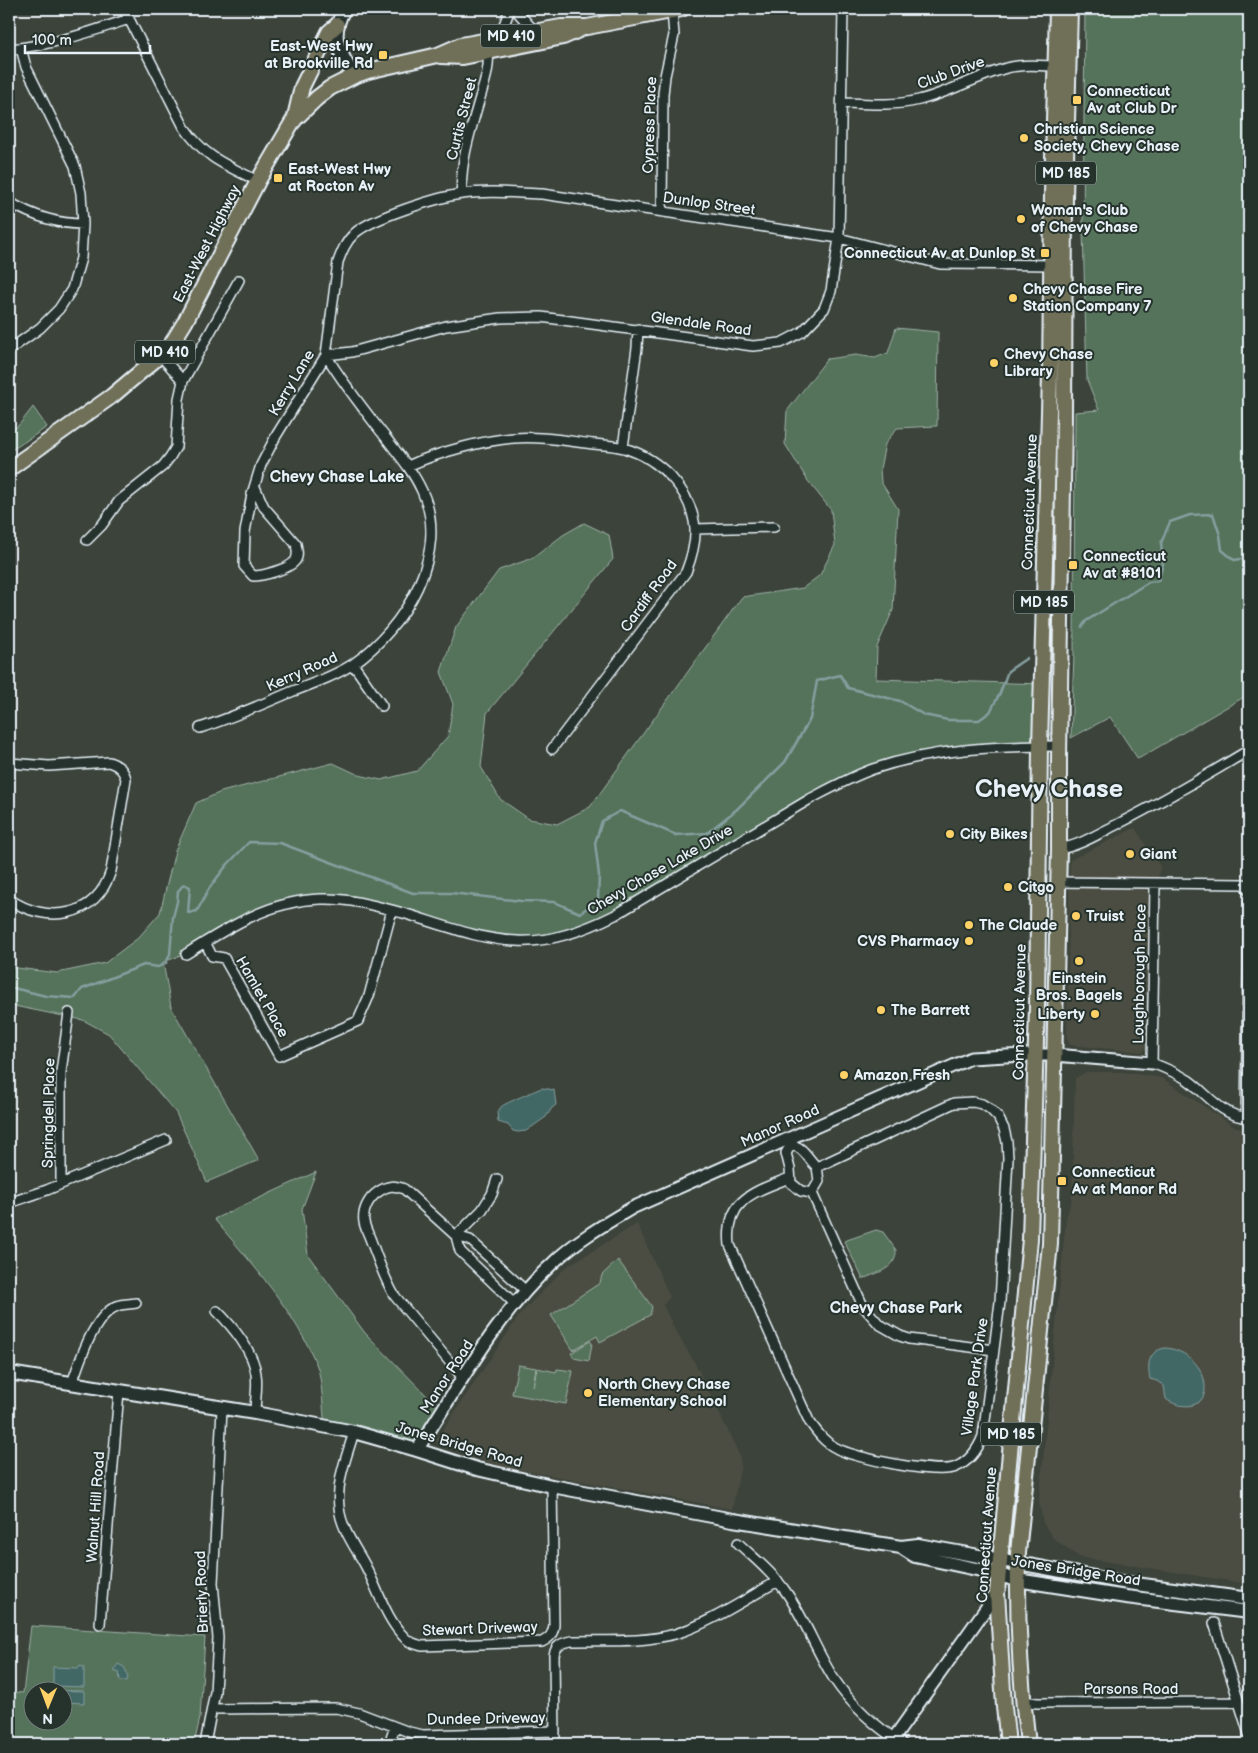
<svg xmlns="http://www.w3.org/2000/svg" width="1258" height="1753" font-family="'Balsamiq Sans',sans-serif">
	<rect width="100%" height="100%" fill="#3c433a"/>
	<filter id="ink" filterUnits="userSpaceOnUse"><feTurbulence type="fractalNoise" baseFrequency=".02" numOctaves="2"/><feDisplacementMap in="SourceGraphic" scale="10" xChannelSelector="R" yChannelSelector="G"/><feConvolveMatrix kernelMatrix="1 2 1 2 8 2 1 2 1" color-interpolation-filters="sRGB"/></filter>
	<g filter="url(#ink)">
		<!-- built -->
		<path fill="#4c4e43" d="M1135 828 1160 867 1158 877H1149L1147 1047 1143 1052 1070 1045 1067 1039 1070 860Z
			M1086 1072H1123L1162 1078 1233 1126 1249 1130V1584L1079 1557 1053 1538 1043 1523 1039 1502 1066 1219 1072 1198 1075 1078Z
			M637 1224 670 1297 663 1305 674 1328 696 1365 738 1452 741 1464 732 1509 500 1466 437 1443 436 1440 521 1313 566 1267Z"/>
		<!-- green -->
		<path fill="#55725a" stroke="#9eb2a9" fill-rule="evenodd" d="M1085 9H1249V694L1138 759 1110 717 1071 738 1074 654 1075 412 1099 410 1087 380 1083 230Z
			M896 328 938 332 937 426 897 428 885 444 880 469 881 482 898 509 893 610 877 647 876 679 1043 684 1040 746 916 757 839 783 590 927 518 941 346 900 276 907 186 954 163 962 171 1007 259 1160 207 1182 176 1113 109 1034 83 1020 9 1005V967L57 973 105 963 138 938 160 913 175 851 196 803 221 792 333 763 359 775 381 780 417 771 448 736 453 704 441 672 456 627 499 570 533 558 563 535 584 523 609 535 613 559 487 713 481 767 500 799 529 819 557 824 590 807 742 597 803 588 820 575 835 545 831 510 808 481 785 444 787 411 827 359 856 355 875 358 888 353Z
			M33 407 47 427 9 452V432L19 425Z
			M316 1172 302 1209 308 1255 365 1333 442 1411 417 1450 325 1427C323 1412 322 1378 317 1366 296 1313 251 1262 214 1219Z
			M876 1230 883 1232 896 1250C897 1269 878 1272 863 1279L844 1241Z
			M618 1260 650 1304 652 1307 650 1315 600 1342 597 1336 573 1350 551 1315 600 1283 602 1275Z
			M590 1341 592 1343 589 1361 574 1358 571 1353Z
			M518 1365 536 1368 533 1387 537 1368 556 1372 557 1369 573 1371 566 1404 512 1394Z
			M31 1626 205 1637 200 1718 194 1744H9V1692L23 1693ZM32 1690H62V1720H32Z"/>
		<!-- water -->
		<path fill="#436866" stroke="#859fa0" d="M542 1088 554 1090 556 1105 552 1108 546 1117 526 1131 518 1132 513 1131 508 1125 498 1122 497 1112C499 1110 500 1108 502 1106 504 1104 538 1089 542 1088Z
			M1165 1348C1185 1349 1206 1367 1205 1389 1204 1410 1179 1409 1166 1399L1164 1386 1157 1381 1150 1379C1147 1365 1148 1351 1165 1348Z
			M118 1664 124 1667 128 1675 127 1681H120L119 1672H115V1668Z
			M79 1666 84 1667V1687L53 1686V1667L79 1668Z
			M51 1690 84 1691V1703L63 1702 62 1690Z"/>
		<g fill="none" stroke-linecap="round" stroke-linejoin="round">
			<!-- stream -->
			<path stroke="#859fa0" stroke-width="2.5" d="M1082 627 1086 621 1149 582 1158 581 1163 564 1161 543 1170 522 1190 515 1213 514 1220 535 1222 550 1234 560 1249 558
				M9 987 46 996 75 998 82 989 144 965 158 967 166 963 170 954 173 917 177 902 178 891 184 884 190 887 188 913 197 911 210 887 227 865 249 842 280 843 413 893H451L521 901 554 902 580 913 598 900 599 875 595 843 602 821 620 811 676 835 707 833 736 810 785 762 810 719 817 681 840 675 848 688 900 701 924 715 948 720H979L990 712 1000 693 1008 671 1027 658"/>
			<!-- minor casing -->
			<g stroke="#e8f1f8" stroke-width="12">
				<path id="minor" d="M124 9 184 127C205 158 226 165 258 181
					M515 9 535 32
					M499 38 510 9
					M9 49C50 46 90 32 129 19
					M842 103C868 104 894 106 919 100 948 93 974 78 1003 69 1021 63 1042 66 1061 66
					M462 194C459 166 471 129 479 101 484 84 490 69 488 52
					M9 202C31 215 57 224 83 224
					M662 211 663 94 665 76 674 35 672 11
					M9 350 40 328 59 309 72 289 81 258 83 224 81 193 75 166 26 67 21 48
					M183 381 239 280
					M623 447 637 348 638 329
					M408 466C436 453 484 440 514 438 541 436 567 441 593 444 603 445 614 445 624 448 660 459 691 489 695 528 696 542 691 559 686 572L552 749
					M255 487 264 507 296 544C297 550 299 556 295 561 289 569 263 576 253 576L244 566 245 532 252 494 261 465 276 436 326 355 338 262C342 251 346 241 355 233 372 218 438 197 462 194 488 190 516 193 542 194L839 238 940 264 1055 265
					M695 529 774 527
					M87 540 102 525 119 501 163 466 170 457 176 447 179 399 183 381 161 356
					M353 664 382 706
					M200 728C231 718 261 705 291 692 312 684 335 676 353 664 404 629 451 553 422 491 413 471 399 455 386 438 365 411 344 385 326 355L352 352 446 326 500 318 541 317 753 346 781 343 802 332 824 309 831 291 839 238 843 9
					M9 763 49 766 109 762C118 765 124 770 126 779L111 871C96 918 47 925 9 899
					M1059 849C1079 846 1098 834 1116 825 1161 802 1206 776 1249 750
					M1057 882 1244 884 1249 891
					M1155 884 1152 1063C1165 1068 1177 1073 1188 1080 1209 1095 1221 1116 1249 1118
					M205 942 212 956 224 958 279 1056 358 1021 369 996 392 910
					M186 954C227 928 271 900 321 899 350 898 376 906 403 913 440 924 479 940 517 941 550 943 587 929 615 915L810 799C831 788 851 777 873 769 933 749 995 746 1059 746
					M1246 1118 1249 902
					M791 1145C803 1146 808 1159 817 1167L819 1181 812 1193
					M791 1145 786 1153 790 1169 791 1183 801 1191 812 1193
					M789 1178C754 1192 725 1199 730 1245L809 1421C817 1432 824 1442 836 1448 853 1458 938 1475 956 1467 970 1461 978 1449 983 1436L1000 1302 1008 1158 1007 1142 1004 1129 998 1117 990 1109 982 1104 973 1102 954 1103 817 1167
					M61 1183V1072L69 1013
					M812 1193 863 1306 879 1324 900 1336 909 1339 994 1350
					M9 1203 47 1190 166 1140
					M456 1236 460 1251 515 1304
					M456 1236 482 1210 492 1194 497 1179
					M217 1311C232 1326 254 1352 256 1374 258 1386 255 1401 255 1413
					M463 1378 394 1295C384 1278 378 1259 371 1241 369 1235 365 1228 364 1222 362 1210 369 1198 378 1192 388 1185 394 1185 404 1189L456 1236 470 1240 526 1291
					M72 1383C80 1361 94 1312 120 1305 125 1304 131 1304 136 1303
					M354 1432C347 1456 336 1481 339 1507 341 1529 356 1548 366 1567 378 1590 386 1619 405 1638 410 1643 415 1644 422 1646L542 1642C550 1638 553 1634 554 1625L552 1486
					M738 1543C755 1559 773 1573 786 1592 805 1619 816 1651 834 1679 852 1706 876 1727 903 1744
					M1214 1623 1249 1734
					M100 1624 119 1391
					M1023 1701 1037 1703 1239 1702
					M212 1709 336 1708 359 1713 409 1732 423 1735 555 1731
					M205 1744 215 1692 218 1638 213 1583 222 1409
					M389 1744 395 1727
					M555 1744 554 1655C556 1645 562 1643 571 1641 605 1640 642 1643 675 1634 709 1624 747 1598 778 1581"/>
			</g>
			<!-- tertiary casing -->
			<g stroke="#e8f1f8" stroke-width="15">
				<path id="tertiary" d="M417 1450C458 1387 498 1313 554 1262 577 1240 605 1224 632 1208L971 1058 1024 1055H1054L1152 1063
					M886 1744 894 1738 999 1590"/>
			</g>
			<!-- secondary casing -->
			<g stroke="#e8f1f8" stroke-width="16">
				<path id="secondary" d="M344 9C329 37 339 51 354 76
					M9 1373 255 1413 354 1432 417 1450 477 1469 552 1486 733 1520 901 1547 918 1545 1128 1583 1249 1599
					M901 1547 915 1556 981 1570 1017 1580 1126 1597 1249 1612"/>
			</g>
			<!-- primary casing -->
			<g stroke="#e8f1f8" stroke-width="18">
				<path id="primary" d="M441 56 463 57 563 37 581 29
					M294 121 302 87 329 32 337 25
					M9 469 112 396 169 348 185 322 258 181 293 121 317 98 330 88 354 76 368 71 438 55 461 45 561 27H587L682 9
					M1008 1744 1004 1707 997 1592 1030 1239 1037 1007 1040 746 1050 375 1052 194 1057 9
					M1028 1744C1020 1680 1017 1617 1018 1553L1050 1244 1059 849V758L1064 418 1065 197 1070 9"/>
			</g>
			<!-- minor -->
			<use href="#minor" stroke="#26332d" stroke-width="9"/>
			<!-- tertiary -->
			<use href="#tertiary" stroke="#26332d" stroke-width="11"/>
			<!-- secondary -->
			<use href="#secondary" stroke="#26332d" stroke-width="12"/>
			<!-- primary -->
			<use href="#primary" stroke="#706f59" stroke-width="14"/>
		</g>
	</g>
	<!-- markers -->
	<g fill="#ffd166" stroke="#26332d" stroke-width="2">
		<rect x="378" y="50" width="10" height="10" rx="2.5"/>
		<rect x="1072" y="95" width="10" height="10" rx="2.5"/>
		<circle cx="1024" cy="138" r="5"/>
		<rect x="273" y="173" width="10" height="10" rx="2.5"/>
		<circle cx="1021" cy="219" r="5"/>
		<rect x="1040" y="248" width="10" height="10" rx="2.5"/>
		<circle cx="1013" cy="298" r="5"/>
		<circle cx="994" cy="363" r="5"/>
		<rect x="1068" y="560" width="10" height="10" rx="2.5"/>
		<circle cx="950" cy="834" r="5"/>
		<circle cx="1130" cy="854" r="5"/>
		<circle cx="1008" cy="887" r="5"/>
		<circle cx="1076" cy="916" r="5"/>
		<circle cx="969" cy="925" r="5"/>
		<circle cx="969" cy="941" r="5"/>
		<circle cx="1079" cy="961" r="5"/>
		<circle cx="881" cy="1010" r="5"/>
		<circle cx="1095" cy="1014" r="5"/>
		<circle cx="844" cy="1075" r="5"/>
		<rect x="1057" y="1176" width="10" height="10" rx="2.5"/>
		<circle cx="588" cy="1393" r="5"/>
	</g>
	<g text-anchor="middle" dominant-baseline="central" stroke-width="4" stroke-linejoin="round" paint-order="stroke">
		<!-- shield labels -->
		<g fill="#26332d" stroke="#aeb8bb" stroke-width="1">
			<rect x="481" y="24.5" width="60" height="23" rx="4"/>
			<rect x="1036" y="161.5" width="60" height="23" rx="4"/>
			<rect x="135" y="340.5" width="60" height="23" rx="4"/>
			<rect x="1014" y="590.5" width="60" height="23" rx="4"/>
			<rect x="981" y="1422.5" width="60" height="23" rx="4"/>
		</g>
		<g font-size="14" font-weight="bold" fill="#e8f1f8">
			<text x="511" y="36">MD 410</text>
			<text x="1066" y="173">MD 185</text>
			<text x="165" y="352">MD 410</text>
			<text x="1044" y="602">MD 185</text>
			<text x="1011" y="1434">MD 185</text>
		</g>
		<!-- poi labels -->
		<g font-size="15" font-weight="bold" fill="#e8f1f8" stroke="#26332d" text-anchor="start">
			<text x="373" y="46" text-anchor="end">East-West Hwy<tspan x="373" dy="17">at Brookville Rd</tspan></text>
			<text x="1087" y="91">Connecticut<tspan x="1087" dy="17">Av at Club Dr</tspan></text>
			<text x="1034" y="129">Christian Science<tspan x="1034" dy="17">Society, Chevy Chase</tspan></text>
			<text x="288" y="169">East-West Hwy<tspan x="288" dy="17">at Rocton Av</tspan></text>
			<text x="1031" y="210">Woman's Club<tspan x="1031" dy="17">of Chevy Chase</tspan></text>
			<text x="1035" y="253" text-anchor="end">Connecticut Av at Dunlop St</text>
			<text x="1023" y="289">Chevy Chase Fire<tspan x="1023" dy="17">Station Company 7</tspan></text>
			<text x="1004" y="354">Chevy Chase<tspan x="1004" dy="17">Library</tspan></text>
			<text x="1083" y="556">Connecticut<tspan x="1083" dy="17">Av at #8101</tspan></text>
			<text x="960" y="834">City Bikes</text>
			<text x="1140" y="854">Giant</text>
			<text x="1018" y="887">Citgo</text>
			<text x="1086" y="916">Truist</text>
			<text x="979" y="925">The Claude</text>
			<text x="959" y="941" text-anchor="end">CVS Pharmacy</text>
			<text x="1079" y="978" text-anchor="middle">Einstein<tspan x="1079" dy="17">Bros. Bagels</tspan></text>
			<text x="891" y="1010">The Barrett</text>
			<text x="1085" y="1014" text-anchor="end">Liberty</text>
			<text x="854" y="1075">Amazon Fresh</text>
			<text x="1072" y="1172">Connecticut<tspan x="1072" dy="17">Av at Manor Rd</tspan></text>
			<text x="598" y="1384">North Chevy Chase<tspan x="598" dy="17">Elementary School</tspan></text>
		</g>
		<!-- street labels -->
		<g font-size="15" fill="#e8f1f8" stroke="#26332d">
			<text transform="translate(951 73) rotate(-20)">Club Drive</text>
			<text transform="translate(462 119) rotate(-76)">Curtis Street</text>
			<text transform="translate(650 125) rotate(-88)">Cypress Place</text>
			<text transform="translate(709 204) rotate(8)">Dunlop Street</text>
			<text transform="translate(207 244) rotate(-63)">East-West Highway</text>
			<text transform="translate(701 324) rotate(8)">Glendale Road</text>
			<text transform="translate(292 383) rotate(-59)">Kerry Lane</text>
			<text transform="translate(1030 502) rotate(-88)">Connecticut Avenue</text>
			<text transform="translate(649 596) rotate(-54)">Cardiff Road</text>
			<text transform="translate(302 672) rotate(-24)">Kerry Road</text>
			<text transform="translate(660 870) rotate(-30)">Chevy Chase Lake Drive</text>
			<text transform="translate(1140 974) rotate(-89)">Loughborough Place</text>
			<text transform="translate(262 997) rotate(60)">Hamlet Place</text>
			<text transform="translate(1020 1012) rotate(-89)">Connecticut Avenue</text>
			<text transform="translate(49 1113) rotate(-89)">Springdell Place</text>
			<text transform="translate(780 1126) rotate(-24)">Manor Road</text>
			<text transform="translate(447 1377) rotate(-57)">Manor Road</text>
			<text transform="translate(975 1377) rotate(-82)">Village Park Drive</text>
			<text transform="translate(459 1445) rotate(16)">Jones Bridge Road</text>
			<text transform="translate(96 1507) rotate(-86)">Walnut Hill Road</text>
			<text transform="translate(987 1535) rotate(-86)">Connecticut Avenue</text>
			<text transform="translate(1076 1571) rotate(9)">Jones Bridge Road</text>
			<text transform="translate(202 1592) rotate(-92)">Brierly Road</text>
			<text transform="translate(480 1629) rotate(-2)">Stewart Driveway</text>
			<text x="1131" y="1689">Parsons Road</text>
			<text transform="translate(486 1719) rotate(-1)">Dundee Driveway</text>
		</g>
		<!-- neighbourhood labels -->
		<g font-size="16" font-weight="bold" fill="#e8f1f8" stroke="#26332d">
			<text x="337" y="477">Chevy Chase Lake</text>
			<text x="896" y="1308">Chevy Chase Park</text>
		</g>
		<!-- town labels -->
		<g font-size="25" font-weight="bold" fill="#e8f1f8" stroke="#26332d">
			<text x="1049" y="789">Chevy Chase</text>
		</g>
	</g>
	<!-- margin -->
	<rect width="1258" height="1753" fill="none" stroke="#26332d" stroke-width="30"/>
	<rect x="15" y="15" width="1228" height="1723" fill="none" stroke="#e8f1f8" stroke-width="2" filter="url(#ink)"/>
	<!-- north arrow -->
	<g transform="translate(48 1706) rotate(181)"><circle r="24" fill="#26332d" stroke="#747f7e"/>
	<path d="M0-4L9 19L0 12L-9 19Z" fill="#ffd166"/>
	<text y="-8" font-size="14" font-weight="bold" text-anchor="middle" fill="#e8f1f8">N</text>
	</g>
	<!-- scale -->
	<path d="M25 45v8h125v-8" fill="none" stroke="#e8f1f8" stroke-width="2.5"/>
	<text x="32" y="45" font-size="15" fill="#e8f1f8" stroke="#26332d" stroke-width="4" paint-order="stroke">100 m</text>
</svg>
